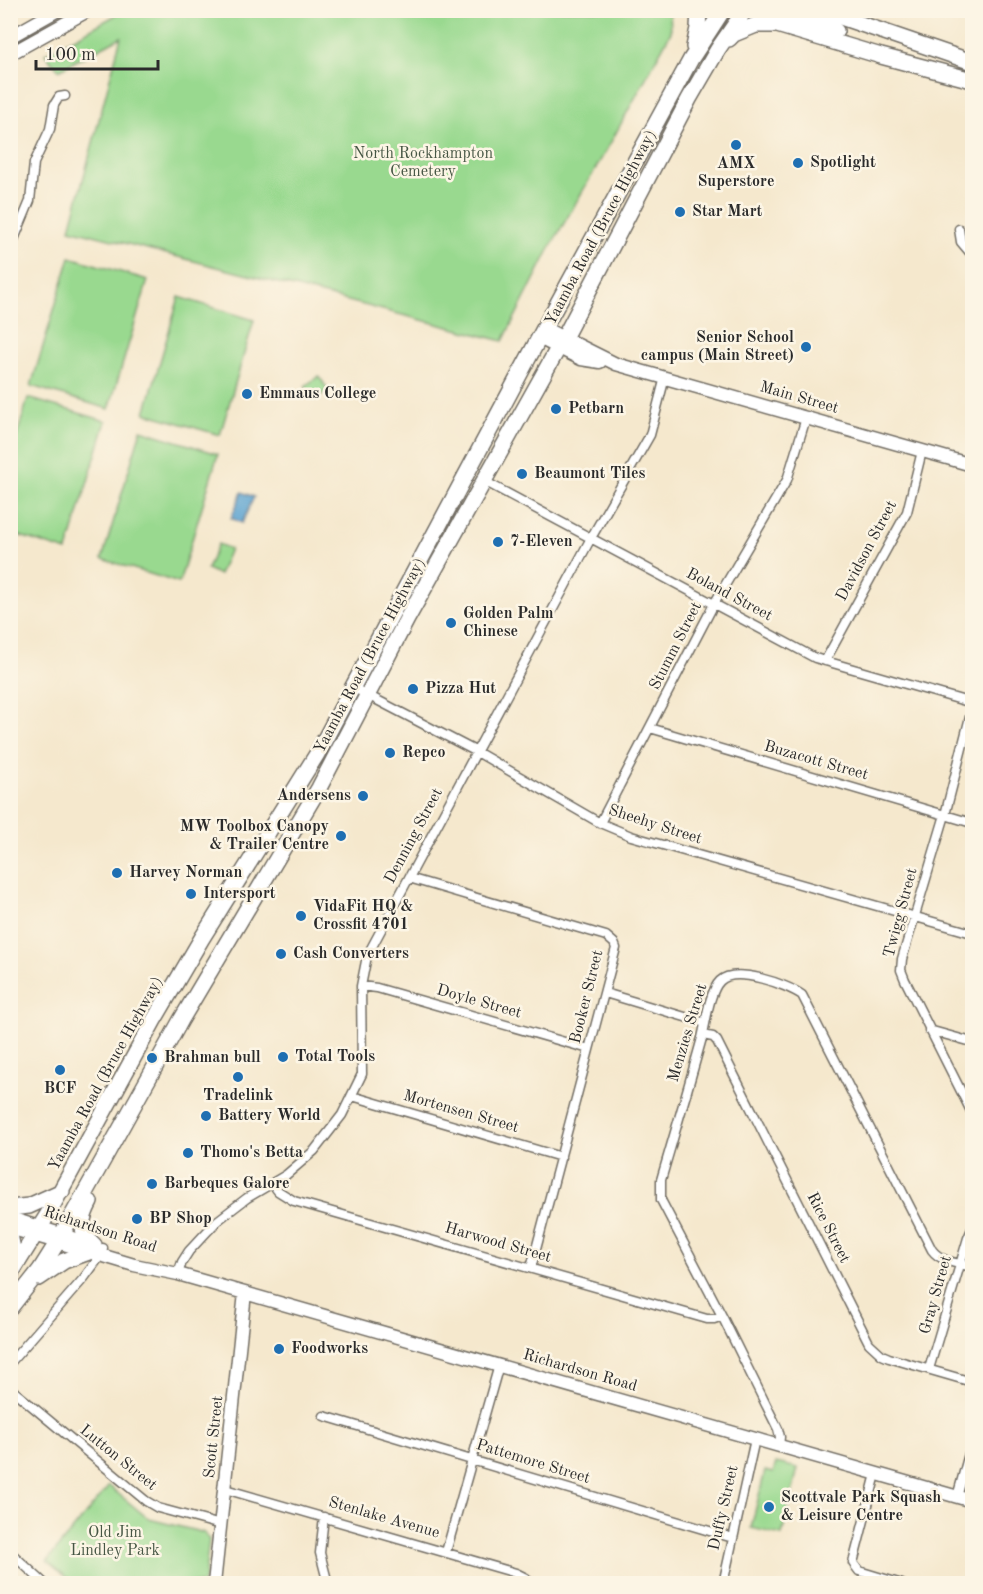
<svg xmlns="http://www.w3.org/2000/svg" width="983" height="1594" font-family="'Old Standard TT',serif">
	<rect width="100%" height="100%" fill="#fcf5e5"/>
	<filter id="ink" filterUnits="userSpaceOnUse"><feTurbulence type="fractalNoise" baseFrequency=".0167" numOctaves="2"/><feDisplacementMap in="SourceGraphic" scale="12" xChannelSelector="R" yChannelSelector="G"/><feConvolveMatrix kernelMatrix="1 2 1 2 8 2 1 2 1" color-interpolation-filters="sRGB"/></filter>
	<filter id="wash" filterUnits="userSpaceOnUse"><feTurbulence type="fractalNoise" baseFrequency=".008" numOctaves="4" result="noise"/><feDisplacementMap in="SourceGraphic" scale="24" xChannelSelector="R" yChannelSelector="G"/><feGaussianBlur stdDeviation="1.35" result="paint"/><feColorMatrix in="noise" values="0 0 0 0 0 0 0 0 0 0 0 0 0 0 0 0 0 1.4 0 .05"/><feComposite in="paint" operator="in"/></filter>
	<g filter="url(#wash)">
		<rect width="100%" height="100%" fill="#f5e8cd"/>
		<!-- green -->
		<path fill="#99d98f" stroke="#62825d" stroke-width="1.5" d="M125 10H670L671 32 611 142 551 246 503 341 70 229 121 37 59 70 45 54Z
			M70 257 148 280 109 409 31 386Z
			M179 297 254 320 220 435 145 413Z
			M319 376 328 390 314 400 305 386Z
			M28 398 106 421 67 551 11 533V456Z
			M141 430 218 454 179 583 102 559Z
			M218 544 230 549 219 575 207 569Z
			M776 1463 798 1468 782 1535 751 1528 765 1471 773 1473Z
			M109 1486 149 1519 205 1533 209 1540 204 1583 163 1584 131 1580 111 1583H74L47 1561Z"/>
		<!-- water -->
		<path fill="#59a1d0" stroke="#42667e" stroke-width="1.5" d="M242 492 254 497 242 523 231 518Z"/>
	</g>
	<g filter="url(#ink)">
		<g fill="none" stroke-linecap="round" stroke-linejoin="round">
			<!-- street casing -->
			<g stroke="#726d64" stroke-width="11">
				<path id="street" d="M959 229 961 242 972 255
					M10 249 30 201 34 163 50 129 54 105 59 97 65 96
					M484 481 815 658 972 703
					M825 661 907 512 922 451
					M352 687 477 752 600 823 631 836 972 933
					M972 709 945 815 902 959 901 970 905 980 972 1113
					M650 728 972 823
					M600 823 714 604 787 480 806 418
					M409 878 606 936 614 943 616 948 531 1268
					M361 986 377 988 589 1049
					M605 993 705 1023
					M929 1030 972 1042
					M703 1035 713 1037 717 1041 869 1343 882 1355 889 1358 972 1382
					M352 1096 561 1157
					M272 1183 278 1191 294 1201 707 1319H714L722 1316
					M178 1274 182 1262 189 1251 217 1221 247 1198 286 1175 314 1151 342 1115 362 1074 361 986 367 956 591 538 650 435 665 377
					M10 1363 84 1278 101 1255 103 1248
					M929 1369 968 1238 972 1229
					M10 1388 146 1501 158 1508 221 1525
					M324 1416 733 1538
					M779 1446 780 1437 778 1429 722 1316 661 1200V1180C675 1132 689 1085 702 1038 706 1023 709 992 720 981 735 966 786 984 802 995L932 1250C941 1262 958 1263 972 1267
					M876 1474 853 1563 859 1571 902 1584
					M225 1489 516 1573 526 1578 530 1584
					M957 1497 972 1443
					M324 1517 320 1553 328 1584
					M10 1552 45 1584
					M446 1552 499 1365
					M723 1584 755 1439"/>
			</g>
			<!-- secondary casing -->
			<g stroke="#726d64" stroke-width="15">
				<path id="secondary" d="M10 37 58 10
					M10 54 89 10
					M544 328 616 364 972 465
					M539 338 581 359 600 362
					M10 1218 95 1245
					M10 1228 134 1265 178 1274 972 1501
					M214 1584 245 1293"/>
			</g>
			<!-- highway casing -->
			<g stroke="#726d64" stroke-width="18">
				<path id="highway" d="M775 10 836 31
					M820 10 972 62
					M729 39 734 34 756 25H777L881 56 972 80
					M694 47 698 28 699 10
					M90 1202C81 1219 78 1231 94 1245
					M10 1208 29 1206 62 1191
					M10 1235 13 1249 10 1261
					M10 1275 48 1214 154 1020 202 938 317 754 547 323 691 59 723 10
					M39 1278 64 1261 89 1252
					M10 1308 40 1270 57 1243 181 1020 319 788 407 619 566 334 689 99 718 49 745 10"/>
			</g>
			<!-- street -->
			<use href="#street" stroke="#fff" stroke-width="8"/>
			<!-- secondary -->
			<use href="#secondary" stroke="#fff" stroke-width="12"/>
			<!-- highway -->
			<use href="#highway" stroke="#fff" stroke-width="15"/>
		</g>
	</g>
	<!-- markers -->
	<g fill="#1f6fb2" stroke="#fcf5e5" stroke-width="2">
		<circle cx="736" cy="145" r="6"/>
		<circle cx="798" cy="163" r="6"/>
		<circle cx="680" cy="212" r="6"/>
		<circle cx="806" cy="347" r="6"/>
		<circle cx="247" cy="394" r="6"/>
		<circle cx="556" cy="409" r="6"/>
		<circle cx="522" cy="474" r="6"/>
		<circle cx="498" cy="542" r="6"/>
		<circle cx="451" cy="623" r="6"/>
		<circle cx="413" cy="689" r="6"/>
		<circle cx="390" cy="753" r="6"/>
		<circle cx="363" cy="796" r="6"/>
		<circle cx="341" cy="836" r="6"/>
		<circle cx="117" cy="873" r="6"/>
		<circle cx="191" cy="894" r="6"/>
		<circle cx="301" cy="916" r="6"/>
		<circle cx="281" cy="954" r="6"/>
		<circle cx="283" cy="1057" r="6"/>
		<circle cx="152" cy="1058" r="6"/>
		<circle cx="60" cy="1070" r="6"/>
		<circle cx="238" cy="1077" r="6"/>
		<circle cx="206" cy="1116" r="6"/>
		<circle cx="188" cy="1153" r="6"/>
		<circle cx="152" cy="1184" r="6"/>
		<circle cx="137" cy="1219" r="6"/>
		<circle cx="279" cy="1349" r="6"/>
		<circle cx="769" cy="1507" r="6"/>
	</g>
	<g text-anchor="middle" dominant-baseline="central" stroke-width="5" stroke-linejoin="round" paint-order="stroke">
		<!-- park labels -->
		<g font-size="16" fill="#465644" stroke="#fcf5e5">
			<text x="423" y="154">North Rockhampton<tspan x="423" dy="18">Cemetery</tspan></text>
			<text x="115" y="1533">Old Jim<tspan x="115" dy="18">Lindley Park</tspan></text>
		</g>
		<!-- poi labels -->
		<g font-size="16" font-weight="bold" fill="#2b2b2b" stroke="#fcf5e5" text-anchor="start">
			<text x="810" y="163">Spotlight</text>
			<text x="736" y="164" text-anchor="middle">AMX<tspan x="736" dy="18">Superstore</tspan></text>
			<text x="692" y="212">Star Mart</text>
			<text x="794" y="338" text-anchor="end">Senior School<tspan x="794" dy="18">campus (Main Street)</tspan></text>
			<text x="259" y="394">Emmaus College</text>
			<text x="568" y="409">Petbarn</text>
			<text x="534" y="474">Beaumont Tiles</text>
			<text x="510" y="542">7-Eleven</text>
			<text x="463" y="614">Golden Palm<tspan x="463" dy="18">Chinese</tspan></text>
			<text x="425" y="689">Pizza Hut</text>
			<text x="402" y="753">Repco</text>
			<text x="351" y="796" text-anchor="end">Andersens</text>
			<text x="329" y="827" text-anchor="end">MW Toolbox Canopy<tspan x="329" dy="18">&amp; Trailer Centre</tspan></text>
			<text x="129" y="873">Harvey Norman</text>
			<text x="203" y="894">Intersport</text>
			<text x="313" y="907">VidaFit HQ &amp;<tspan x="313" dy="18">Crossfit 4701</tspan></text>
			<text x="293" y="954">Cash Converters</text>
			<text x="295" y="1057">Total Tools</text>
			<text x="164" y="1058">Brahman bull</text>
			<text x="60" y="1089" text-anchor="middle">BCF</text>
			<text x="238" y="1096" text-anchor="middle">Tradelink</text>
			<text x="218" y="1116">Battery World</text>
			<text x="200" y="1153">Thomo's Betta</text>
			<text x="164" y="1184">Barbeques Galore</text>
			<text x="149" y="1219">BP Shop</text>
			<text x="291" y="1349">Foodworks</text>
			<text x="781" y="1498">Scottvale Park Squash<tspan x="781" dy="18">&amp; Leisure Centre</tspan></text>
		</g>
		<!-- street labels -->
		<g font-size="16" fill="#2b2b2b" stroke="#fcf5e5">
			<text transform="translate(601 228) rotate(-62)">Yaamba Road (Bruce Highway)</text>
			<text transform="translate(799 398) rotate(16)">Main Street</text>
			<text transform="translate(867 551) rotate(-62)">Davidson Street</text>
			<text transform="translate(729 595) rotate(28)">Boland Street</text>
			<text transform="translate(676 646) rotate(-63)">Stumm Street</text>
			<text transform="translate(370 656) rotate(-62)">Yaamba Road (Bruce Highway)</text>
			<text transform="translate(816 761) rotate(16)">Buzacott Street</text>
			<text transform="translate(655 825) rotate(18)">Sheehy Street</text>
			<text transform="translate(414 836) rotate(-62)">Denning Street</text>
			<text transform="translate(901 913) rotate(-75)">Twigg Street</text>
			<text transform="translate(587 997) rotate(-76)">Booker Street</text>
			<text transform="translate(479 1002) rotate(16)">Doyle Street</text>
			<text transform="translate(688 1033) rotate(-73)">Menzies Street</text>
			<text transform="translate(106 1074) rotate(-61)">Yaamba Road (Bruce Highway)</text>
			<text transform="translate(461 1112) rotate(16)">Mortensen Street</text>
			<text transform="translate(828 1228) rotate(63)">Rice Street</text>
			<text transform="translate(100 1230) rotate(18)">Richardson Road</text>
			<text transform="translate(498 1243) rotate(16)">Harwood Street</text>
			<text transform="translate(936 1295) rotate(-74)">Gray Street</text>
			<text transform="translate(580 1371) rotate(16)">Richardson Road</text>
			<text transform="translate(214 1437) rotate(-84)">Scott Street</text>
			<text transform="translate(118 1458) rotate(39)">Lutton Street</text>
			<text transform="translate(533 1462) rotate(17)">Pattemore Street</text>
			<text transform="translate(724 1508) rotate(-77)">Duffy Street</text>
			<text transform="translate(384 1518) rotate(16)">Stenlake Avenue</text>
		</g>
	</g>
	<!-- margin -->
	<rect width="983" height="1594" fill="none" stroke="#fcf5e5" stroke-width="36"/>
	<!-- scale -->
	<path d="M36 60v9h122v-9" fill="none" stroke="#2b2b2b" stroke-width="3"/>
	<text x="45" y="60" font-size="18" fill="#2b2b2b" stroke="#fcf5e5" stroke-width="4.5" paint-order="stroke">100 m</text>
</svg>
